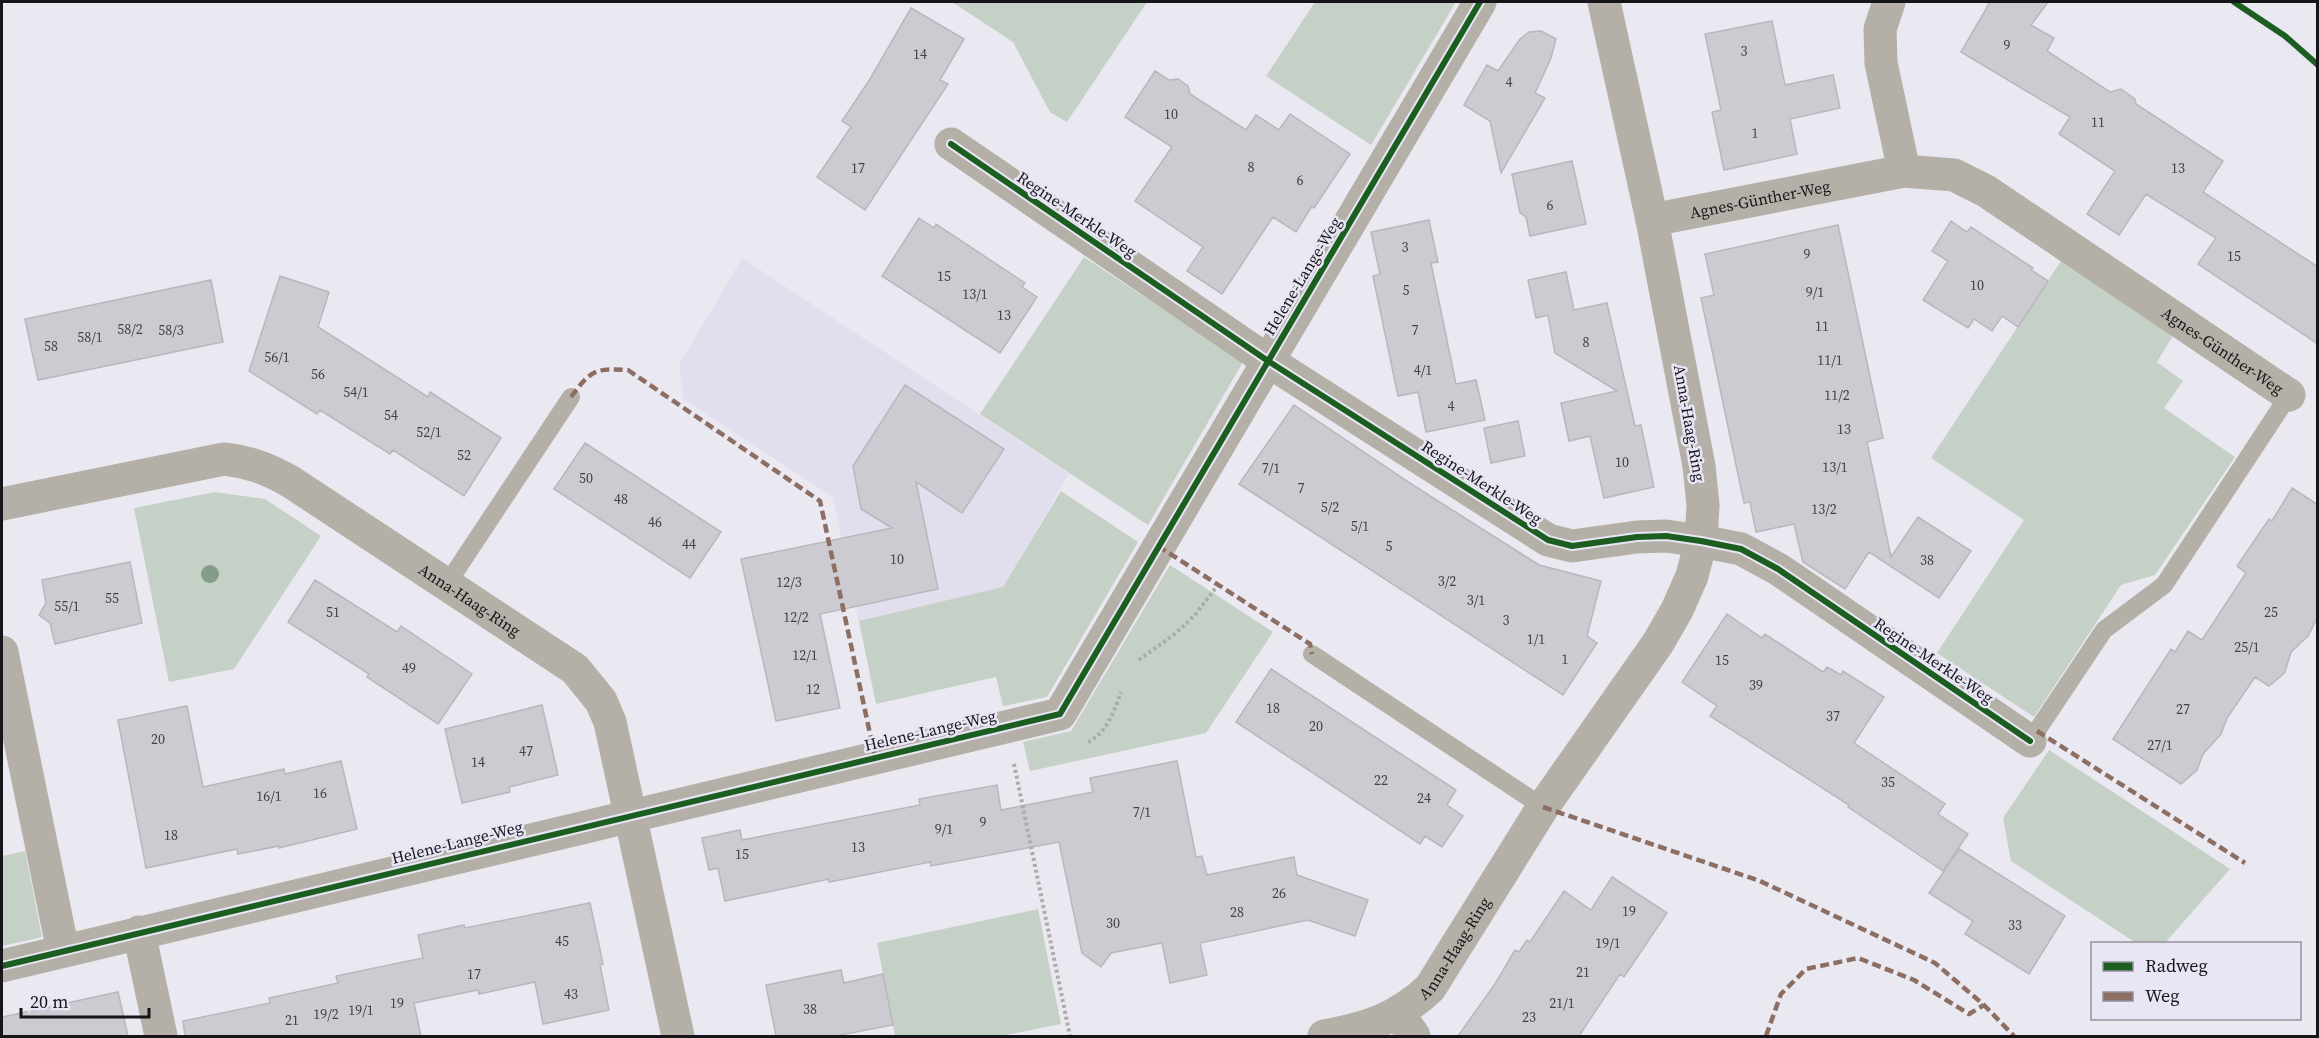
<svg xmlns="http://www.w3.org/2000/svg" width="2319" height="1038" font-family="'Source Serif 4',serif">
	<rect width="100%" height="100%" fill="#eae8f0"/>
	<!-- built -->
	<path fill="#e1deee" d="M742 258 1069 474 1004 587 859 621 833 497 683 399 679 365Z"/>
	<!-- green -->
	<path fill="#c5d1c7" d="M952 2H1147L1067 122 1050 112 1013 42Z
		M1315 2H1456L1371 145 1266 76Z
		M1084 257 1243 362 1148 525 980 414Z
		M2061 261 2173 336 2157 362 2183 381 2164 408 2235 457 2155 575 2121 585 2034 717 1937 653 2024 520 1931 458Z
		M1061 491 1138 542 1047 697 1003 706 996 677 876 704 859 621 1003 587Z
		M215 492 265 499 321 536 234 669 169 682 134 508Z
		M1170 565 1273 632 1206 733 1030 771 1023 742 1071 731Z
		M2049 750 2230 869 2165 943H2136L2011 861 2003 818Z
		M25 851 42 937 2 946V856Z
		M1038 909 1061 1024 1001 1036H895L877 943Z"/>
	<!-- building -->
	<path fill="#cccbd1" stroke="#b8b7bd" stroke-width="1.5" d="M1990 2H2048L2031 25 2054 38 2047 51 2110 92 2121 89 2135 99 2136 104 2223 161 2203 192 2318 267V344L2198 264 2216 238 2146 194 2119 235 2087 214 2115 171 2059 134 2070 117 1961 52Z
		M911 8 964 39 940 80 948 84 865 210 817 177 851 127 842 121 870 79Z
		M1772 21 1785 85 1833 75 1840 108 1790 119 1797 154 1724 170 1712 112 1721 110 1705 34Z
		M1541 31 1556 39 1551 58 1535 93 1545 98 1501 173 1490 121 1464 105 1487 65 1498 71 1520 39 1529 32Z
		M1155 71 1169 80 1178 79 1188 86 1190 94 1246 130 1256 115 1279 130 1290 114 1350 154 1314 208 1312 206 1296 232 1273 217 1222 294 1187 271 1203 247 1135 201 1172 147 1125 117Z
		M1572 161 1586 224 1530 236 1526 217 1520 213 1512 174Z
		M919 218 934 228 936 224 1025 283 1022 287 1037 297 1000 353 882 276Z
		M1429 220 1438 262 1431 263 1456 384 1476 380 1485 420 1426 432 1418 392 1398 396 1373 276 1380 274 1371 232Z
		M1951 221 1967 232 1971 227 2033 268 2031 270 2048 281 2018 327 2002 316 1992 331 1974 319 1968 328 1923 300 1948 261 1932 251Z
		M1838 225 1883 438 1867 442 1891 557 1918 517 1971 551 1939 598 1869 552 1845 589 1803 562 1794 524 1756 532 1750 502 1744 503 1701 298 1714 295 1705 254Z
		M1566 272 1574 310 1607 303 1635 426 1641 425 1654 487 1604 498 1590 436 1569 441 1561 403 1617 391 1555 353 1548 315 1536 318 1528 280Z
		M280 276 329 292 318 327 428 397 430 392 501 438 464 496 393 450 390 454 320 410 317 414 249 371Z
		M211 280 223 342 38 380 25 319Z
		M905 385 1004 449 962 513 916 482 938 589 820 614 840 708 776 721 741 559 892 528 861 509 853 466Z
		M1294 405 1416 487 1539 565 1601 581 1587 636 1597 643 1563 695 1239 484Z
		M1518 421 1525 456 1491 463 1484 428Z
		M585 443 721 532 690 578 554 489Z
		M2292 488 2318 505V616L2308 636 2291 652 2285 672 2280 677 2269 686 2255 677 2227 718 2221 734 2203 754 2197 770 2181 784 2113 739 2171 649 2175 652 2188 631 2202 640 2246 573 2237 566 2269 519 2272 521Z
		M130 562 142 623 55 644 50 623 39 615 46 603 42 580Z
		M315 580 397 632 401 626 472 674 438 724 367 677 369 674 288 622Z
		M1727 614 1762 638 1765 634 1823 672 1827 667 1841 675 1843 671 1884 697 1854 743 1945 804 1938 814 1968 834 1943 871 1848 807 1849 805 1710 716 1717 706 1682 682Z
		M1271 669 1456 790 1447 805 1463 816 1442 847 1425 836 1420 844 1236 722Z
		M542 705 558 775 509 787 510 792 462 803 445 729Z
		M187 706 203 787 284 769 285 774 341 761 357 829 279 848V846L238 854 237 849 146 868 118 720Z
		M1177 761 1196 857 1202 856 1207 875 1294 857 1297 875 1368 900 1355 936 1308 920 1200 943 1207 975 1170 983 1162 943 1111 953 1101 967 1082 953 1059 842 931 866 930 862 829 882V879L725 901 718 868 709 870 702 838 740 830 742 840 920 805 919 799 997 785 1001 810 1093 792 1090 778Z
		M1959 849 2065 916 2029 974 1965 934 1973 921 1929 893Z
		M1612 877 1667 913 1624 977 1620 974 1579 1036H1458L1495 984 1515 950 1519 952 1527 940 1530 942 1564 891 1591 910Z
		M590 903 603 964 600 965 609 1010 543 1024 535 982 479 994 478 990 414 1003 421 1036H185L183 1021 270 1003 269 998 338 983 336 976 423 958 418 935 464 925 465 928Z
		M841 970 844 983 883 974 893 1025 835 1036H776L766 985Z
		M118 992 128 1036H2V1017Z"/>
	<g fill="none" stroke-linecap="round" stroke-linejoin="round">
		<!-- path -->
		<path stroke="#aeaba8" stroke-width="4" stroke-dasharray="3 3" stroke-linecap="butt" d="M1139 660 1176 633 1195 615 1218 585
			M1088 742C1106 734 1115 710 1121 692
			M1014 764 1070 1036"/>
		<!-- lane -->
		<path stroke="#b4afa7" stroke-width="18" d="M447 584 571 397
			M1312 654 1543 807
			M2030 741 2104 630 2164 585 2289 395"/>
		<!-- street -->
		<g stroke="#b4afa7" stroke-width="33">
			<path d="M1889 2 1880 29 1881 63 1904 171"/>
			<path d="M951 144 1268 361 1548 540 1572 546 1637 537 1666 536 1701 541 1741 549 1778 569 2030 741"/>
			<path id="s1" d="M1652 220 1904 171 1954 175 1986 191 2289 395"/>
			<path id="s2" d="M2 504 224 459C250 462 269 469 291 482L575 669 601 701 610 722 678 1036"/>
			<path d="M2 652 63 951"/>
			<path d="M139 932 161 1036"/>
			<path d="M2 966 1060 714 1480 2"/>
			<path d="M1398 1013 1414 1036"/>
			<path id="s3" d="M1324 1036C1367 1028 1397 1019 1430 988L1543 807 1658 643 1677 610 1692 576 1701 541 1703 505 1699 466 1652 220 1604 2"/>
		</g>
		<!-- quiet -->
		<path stroke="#8d6e63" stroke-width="4.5" stroke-dasharray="9 4.5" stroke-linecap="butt" d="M571 397C591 370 595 368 628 370L820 501 875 757
			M1158 546 1310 644 1312 654
			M2037 731 2245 863
			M1543 807 1760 881 1935 963 1984 1005 2014 1036
			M1766 1036 1781 994 1806 969 1858 958 1914 980 1969 1014 1984 1005"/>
		<!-- cycleway casing -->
		<g stroke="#e8e5f4" stroke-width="10">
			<path id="cycleway" d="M2234 2 2285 36 2318 65
				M951 144 1268 361 1548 540 1572 546 1637 537 1666 536 1701 541 1741 549 1778 569 2030 741
				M2 966 1060 714 1480 2"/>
		</g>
		<!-- cycleway -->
		<use href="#cycleway" stroke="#1b5e20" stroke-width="6"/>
	</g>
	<!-- trees -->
	<circle fill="#859c88" cx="210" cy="574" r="9"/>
	<g text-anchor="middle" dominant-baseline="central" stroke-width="5" stroke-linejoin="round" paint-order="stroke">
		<!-- number labels -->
		<g font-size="14" fill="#444248">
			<text x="2007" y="45">9</text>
			<text x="1744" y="51">3</text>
			<text x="920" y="54">14</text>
			<text x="1509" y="82">4</text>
			<text x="1171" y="114">10</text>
			<text x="2098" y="122">11</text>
			<text x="1755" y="133">1</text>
			<text x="1251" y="167">8</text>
			<text x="858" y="168">17</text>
			<text x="2178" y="168">13</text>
			<text x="1300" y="180">6</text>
			<text x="1550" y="205">6</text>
			<text x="1405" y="247">3</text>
			<text x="1807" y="254">9</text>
			<text x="2234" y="256">15</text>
			<text x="944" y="276">15</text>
			<text x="1977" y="285">10</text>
			<text x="1406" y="290">5</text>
			<text x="1815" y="292">9/1</text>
			<text x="975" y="294">13/1</text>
			<text x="1004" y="315">13</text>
			<text x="1822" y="326">11</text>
			<text x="130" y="329">58/2</text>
			<text x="171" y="330">58/3</text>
			<text x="1415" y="330">7</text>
			<text x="90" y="337">58/1</text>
			<text x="1586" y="342">8</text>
			<text x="51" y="346">58</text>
			<text x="277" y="357">56/1</text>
			<text x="1830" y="360">11/1</text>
			<text x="1423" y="370">4/1</text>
			<text x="318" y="374">56</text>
			<text x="356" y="392">54/1</text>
			<text x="1837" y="395">11/2</text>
			<text x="1451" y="406">4</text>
			<text x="391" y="415">54</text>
			<text x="1844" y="429">13</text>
			<text x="429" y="432">52/1</text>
			<text x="464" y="455">52</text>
			<text x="1622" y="462">10</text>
			<text x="1835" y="467">13/1</text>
			<text x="1271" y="468">7/1</text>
			<text x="586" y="478">50</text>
			<text x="1301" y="488">7</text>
			<text x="621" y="499">48</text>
			<text x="1330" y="507">5/2</text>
			<text x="1824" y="509">13/2</text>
			<text x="655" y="522">46</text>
			<text x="1360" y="526">5/1</text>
			<text x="689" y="544">44</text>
			<text x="1389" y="546">5</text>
			<text x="897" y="559">10</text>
			<text x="1927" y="560">38</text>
			<text x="1447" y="581">3/2</text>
			<text x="789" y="582">12/3</text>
			<text x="112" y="598">55</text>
			<text x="1476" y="600">3/1</text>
			<text x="67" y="606">55/1</text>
			<text x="333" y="612">51</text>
			<text x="2271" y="612">25</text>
			<text x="796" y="617">12/2</text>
			<text x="1506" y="620">3</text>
			<text x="1536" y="639">1/1</text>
			<text x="2247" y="647">25/1</text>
			<text x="805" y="655">12/1</text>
			<text x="1565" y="659">1</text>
			<text x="1722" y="660">15</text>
			<text x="409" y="668">49</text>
			<text x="1756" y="685">39</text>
			<text x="813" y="689">12</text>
			<text x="1273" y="708">18</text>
			<text x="2183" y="709">27</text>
			<text x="1833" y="716">37</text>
			<text x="1316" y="726">20</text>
			<text x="158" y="739">20</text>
			<text x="2160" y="745">27/1</text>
			<text x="526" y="751">47</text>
			<text x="478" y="762">14</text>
			<text x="1381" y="780">22</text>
			<text x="1888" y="782">35</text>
			<text x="320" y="793">16</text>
			<text x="269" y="796">16/1</text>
			<text x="1424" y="798">24</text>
			<text x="1142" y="812">7/1</text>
			<text x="983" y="822">9</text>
			<text x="944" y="829">9/1</text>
			<text x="171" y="835">18</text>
			<text x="858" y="847">13</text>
			<text x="742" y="854">15</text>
			<text x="1279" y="893">26</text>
			<text x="1629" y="911">19</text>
			<text x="1237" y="912">28</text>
			<text x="1113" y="923">30</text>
			<text x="2015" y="925">33</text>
			<text x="562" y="941">45</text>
			<text x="1608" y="943">19/1</text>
			<text x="1583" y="972">21</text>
			<text x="474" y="974">17</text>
			<text x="571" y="994">43</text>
			<text x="397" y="1003">19</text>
			<text x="1562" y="1003">21/1</text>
			<text x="810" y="1009">38</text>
			<text x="361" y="1010">19/1</text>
			<text x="326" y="1014">19/2</text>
			<text x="1529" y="1017">23</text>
			<text x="292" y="1020">21</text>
		</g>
		<!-- street labels -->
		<g font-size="16" fill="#16151a" stroke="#e8e5f4">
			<text stroke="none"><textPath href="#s1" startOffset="110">Agnes-Günther-Weg</textPath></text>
			<text transform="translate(1077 214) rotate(34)">Regine-Merkle-Weg</text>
			<text transform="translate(1302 276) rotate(-59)">Helene-Lange-Weg</text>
			<text stroke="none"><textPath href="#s1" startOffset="628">Agnes-Günther-Weg</textPath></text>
			<text transform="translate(1690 423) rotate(80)">Anna-Haag-Ring</text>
			<text transform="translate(1482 482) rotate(33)">Regine-Merkle-Weg</text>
			<text stroke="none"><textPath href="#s2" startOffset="512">Anna-Haag-Ring</textPath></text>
			<text transform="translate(1934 660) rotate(34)">Regine-Merkle-Weg</text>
			<text transform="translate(930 730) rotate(-13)">Helene-Lange-Weg</text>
			<text transform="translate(457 842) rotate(-14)">Helene-Lange-Weg</text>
			<text stroke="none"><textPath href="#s3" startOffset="165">Anna-Haag-Ring</textPath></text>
		</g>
	</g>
	<!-- border -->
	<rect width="2319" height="1038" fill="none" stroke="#16151a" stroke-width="6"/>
	<!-- legend -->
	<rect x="2091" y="942" width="210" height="78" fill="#e8e5f4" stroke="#94929d" stroke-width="1.5"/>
	<rect x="2103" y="962" width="30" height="9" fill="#1b5e20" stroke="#94929d" stroke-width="1.5"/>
	<text x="2145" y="972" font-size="18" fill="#16151a">Radweg</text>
	<rect x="2103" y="992" width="30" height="9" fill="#8d6e63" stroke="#94929d" stroke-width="1.5"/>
	<text x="2145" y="1002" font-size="18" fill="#16151a">Weg</text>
	<!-- scale -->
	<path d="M21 1008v9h128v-9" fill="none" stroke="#16151a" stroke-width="3"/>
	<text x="30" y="1008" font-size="18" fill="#16151a" stroke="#e8e5f4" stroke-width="4.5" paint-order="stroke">20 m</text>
</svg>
